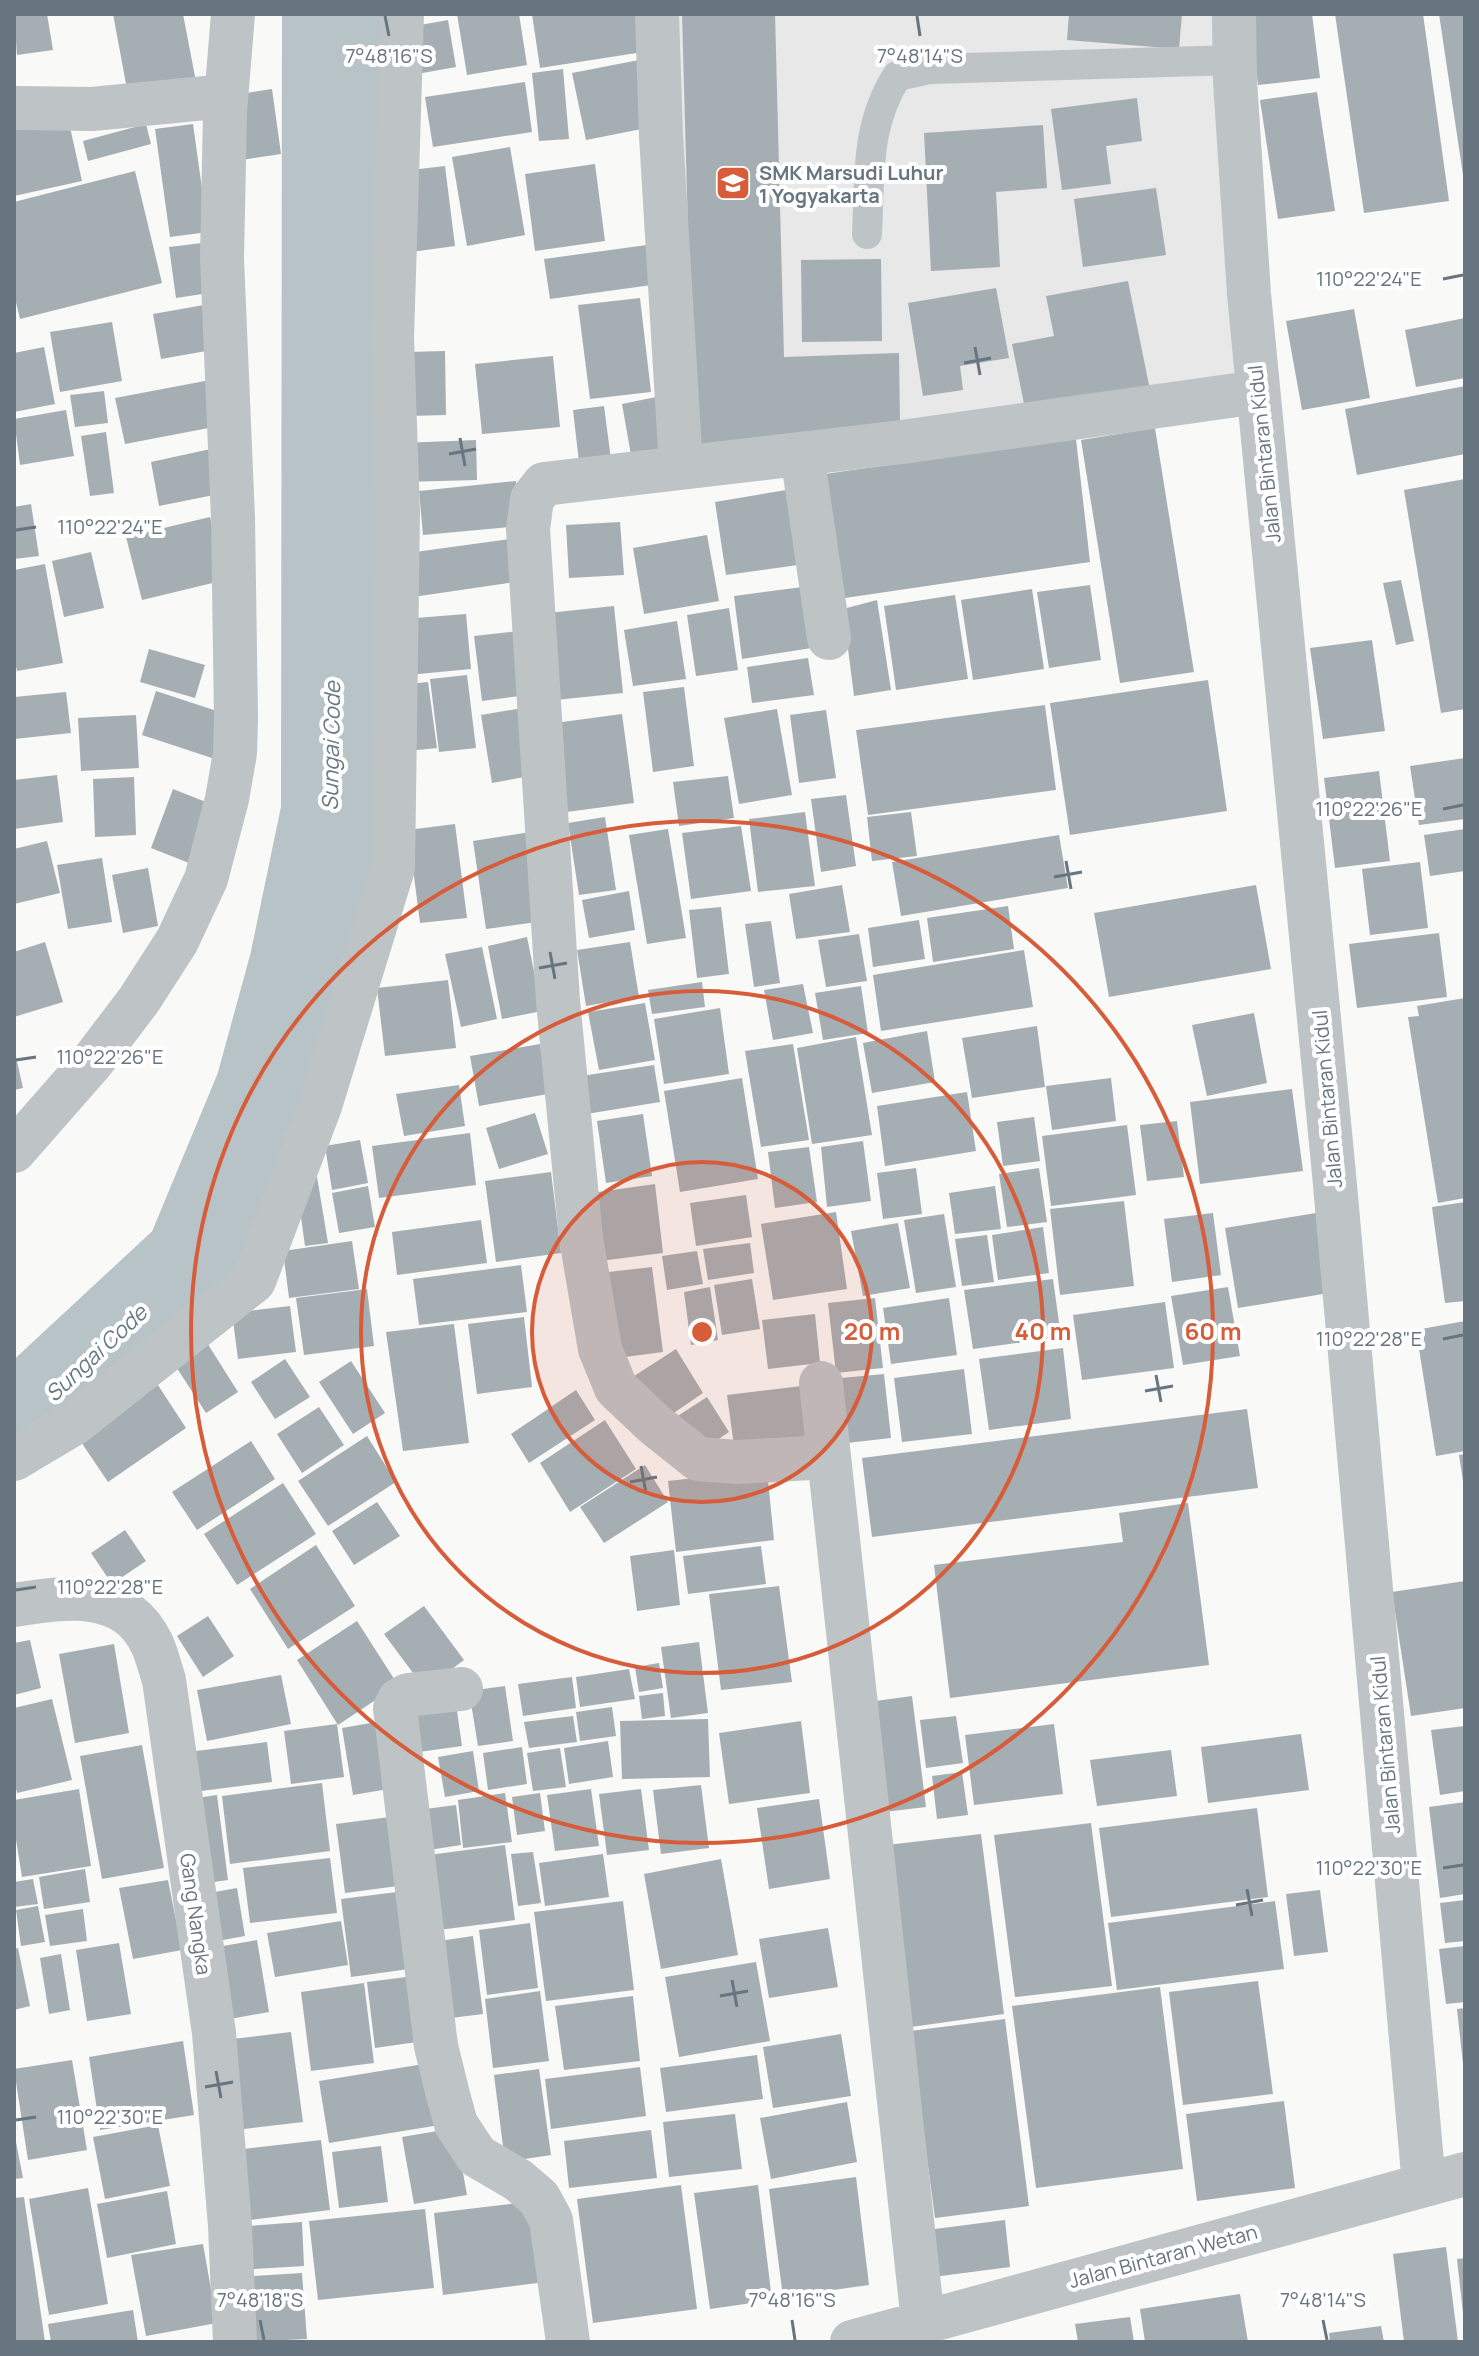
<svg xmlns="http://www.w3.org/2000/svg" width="1479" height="2356" font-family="Manrope,sans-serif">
	<rect width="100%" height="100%" fill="#f9f9f7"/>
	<!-- built -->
	<path fill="#e7e8e7" d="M674 14H1215L1253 387 688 458Z"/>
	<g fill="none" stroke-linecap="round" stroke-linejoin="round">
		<!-- river -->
		<path stroke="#b7c3c6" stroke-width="102" d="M14 1420 27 1417 195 1261 266 1090 300 966 332 812 333 14"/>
	</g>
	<!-- building -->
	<path fill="#a5aeb3" d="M14 14H47L53 50 17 55Z
		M113 14H183L197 87 129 100Z
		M457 14H519L527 65 467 75Z
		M532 14H650L656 50 540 68Z
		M682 14H775L784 357 899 353 900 425 694 445Z
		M1069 14H1182L1179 49 1067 40Z
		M1249 14H1312L1320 78 1258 85Z
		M1335 14H1423L1449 201 1364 213Z
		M1439 14H1465V175H1463Z
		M448 20 456 67 417 74 409 27Z
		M639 60 652 127 586 140 572 73Z
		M563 69 569 139 539 141 532 73Z
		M525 82 532 132 433 147 425 97Z
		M272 89 281 154 241 160 232 95Z
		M1317 92 1335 211 1278 219 1260 100Z
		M1137 98 1142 141 1106 146 1111 184 1062 190 1051 109Z
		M67 114 82 181 14 196V125Z
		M146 124 151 144 88 161 83 141Z
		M193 124 208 232 170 237 155 129Z
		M1043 125 1047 188 996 192 1000 267 931 271 924 133Z
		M510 147 525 235 467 246 452 157Z
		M595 164 605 241 535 251 525 174Z
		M445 166 455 246 411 252 402 171Z
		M135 171 162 283 20 319 14 294V202Z
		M1156 188 1166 255 1083 267 1074 199Z
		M202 243 209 293 176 298 169 247Z
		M654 244 659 284 550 299 544 259Z
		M881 259 882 341 802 342 801 260Z
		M1128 281 1150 390 1026 414 1012 344 1054 336 1046 296Z
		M996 288 1009 358 960 366 963 390 923 396 908 303Z
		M640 298 651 392 590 399 578 305Z
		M204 305 212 350 161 359 153 314Z
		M1354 309 1370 398 1302 410 1286 321Z
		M1465 318V378L1416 387 1405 330Z
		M112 322 122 381 60 392 50 332Z
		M44 347 55 404 14 412V353Z
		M445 351 446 415 408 416 407 352Z
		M553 356 560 427 482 434 475 364Z
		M210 380 219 426 125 444 115 398Z
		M1465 386V454L1357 475 1345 409Z
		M104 391 108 423 75 427 70 395Z
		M656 397 663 448 631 455 622 404Z
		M604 406 612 467 580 471 573 410Z
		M66 410 74 456 20 465 14 419Z
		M1155 428 1194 672 1120 683 1081 440Z
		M106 432 114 493 90 496 81 436Z
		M1076 439 1090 562 845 598 817 475Z
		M476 440 477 480 402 482 401 443Z
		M215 448 224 493 159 506 151 462Z
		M1465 479V709L1441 713 1404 490Z
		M516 481 520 526 423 535 419 491Z
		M786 490 798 565 726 575 715 502Z
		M31 504 39 556 14 559V507Z
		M210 517 225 580 142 600 126 537Z
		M620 522 624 575 569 578 566 525Z
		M707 535 719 601 644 614 633 548Z
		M524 537 528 580 413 597 408 553Z
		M91 552 104 608 64 617 52 561Z
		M45 564 63 663 17 671 14 657V570Z
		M1401 580 1414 641 1396 645 1383 583Z
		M1090 585 1101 660 1049 668 1037 592Z
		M810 586 818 647 742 659 734 596Z
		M1032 589 1044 669 973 680 961 600Z
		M955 595 968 679 896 690 884 606Z
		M877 600 891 690 854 696 843 609Z
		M614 606 623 693 556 700 548 613Z
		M729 608 738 670 696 676 687 615Z
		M466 614 471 669 408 675 403 619Z
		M677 621 686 679 633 686 624 630Z
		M527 630 534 694 482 701 474 636Z
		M1372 640 1385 731 1323 739 1310 648Z
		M149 649 205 665 195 698 140 682Z
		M808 658 814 695 752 703 747 667Z
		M467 675 476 748 439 752 430 679Z
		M1208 680 1227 811 1070 835 1050 703Z
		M428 682 437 748 408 751 400 685Z
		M684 687 694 766 653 772 643 692Z
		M156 691 229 715 215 759 142 735Z
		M66 692 71 733 14 739V697Z
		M1045 705 1056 790 868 815 856 730Z
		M528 707 540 774 492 783 481 715Z
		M777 709 792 795 739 804 724 718Z
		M826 710 836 778 799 783 790 715Z
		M622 714 634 803 559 813 547 724Z
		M136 715 139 768 81 771 78 718Z
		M1465 758V819L1419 825 1410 766Z
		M1379 771 1390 861 1335 868 1324 778Z
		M57 775 63 822 14 829V780Z
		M728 776 734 818 679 826 673 782Z
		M134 777 136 835 95 837 93 779Z
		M173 789 211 804 189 863 151 848Z
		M846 795 856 866 821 872 811 799Z
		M805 812 815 886 758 892 749 819Z
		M911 812 917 856 872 861 867 817Z
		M605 817 616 890 579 895 568 823Z
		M455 824 467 918 420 923 408 830Z
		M741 826 751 891 691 899 682 833Z
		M668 829 686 938 647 944 629 835Z
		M1465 829V871L1430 876 1424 835Z
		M531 832 544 921 486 929 473 841Z
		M1059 835 1068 888 901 916 892 862Z
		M47 841 60 893 14 904V849Z
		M102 858 112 922 68 929 57 865Z
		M1420 862 1428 928 1370 935 1362 869Z
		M148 868 158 926 123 933 112 875Z
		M842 885 850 932 796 939 789 894Z
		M1256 885 1271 969 1109 997 1094 913Z
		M629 891 635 930 589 938 582 900Z
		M1008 906 1014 949 933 962 927 918Z
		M721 907 729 974 697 978 689 910Z
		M919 920 925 959 873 967 868 928Z
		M771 921 780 983 754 987 745 924Z
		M1439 933 1447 997 1357 1008 1349 944Z
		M859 934 867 981 826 987 818 940Z
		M527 937 542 1011 502 1019 488 946Z
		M45 942 63 1002 14 1017V952Z
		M630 942 639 997 586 1006 577 950Z
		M482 947 497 1019 461 1027 445 954Z
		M1024 950 1033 1007 881 1031 873 975Z
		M448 980 456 1048 385 1056 377 988Z
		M702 982 705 1007 652 1014 648 990Z
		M803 984 813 1033 773 1040 764 990Z
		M861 986 868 1033 823 1040 815 993Z
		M1465 998V1198L1438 1203 1408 1017 1419 1016 1417 1006Z
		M645 1003 655 1060 599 1070 588 1012Z
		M720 1008 729 1074 664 1084 654 1019Z
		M1254 1013 1267 1083 1207 1096 1192 1025Z
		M1037 1026 1045 1087 972 1098 962 1038Z
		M927 1031 935 1082 872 1093 863 1043Z
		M856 1037 872 1135 812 1144 797 1048Z
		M540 1044 548 1094 479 1106 470 1056Z
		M793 1044 809 1140 761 1147 745 1051Z
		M14 1048 23 1088 14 1090Z
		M654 1065 660 1102 574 1116 568 1078Z
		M742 1078 758 1179 680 1192 664 1091Z
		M1111 1078 1116 1121 1052 1130 1046 1086Z
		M459 1085 465 1126 404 1136 396 1094Z
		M1292 1089 1303 1171 1200 1184 1190 1102Z
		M967 1092 976 1151 885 1166 877 1106Z
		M535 1113 548 1154 499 1169 486 1128Z
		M643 1114 652 1176 606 1183 597 1121Z
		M1034 1117 1040 1161 1003 1166 997 1122Z
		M1177 1121 1184 1177 1147 1181 1140 1125Z
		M1127 1125 1136 1195 1051 1206 1042 1136Z
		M470 1133 476 1185 379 1198 372 1146Z
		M360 1140 368 1183 332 1190 325 1146Z
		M863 1141 871 1201 827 1207 821 1147Z
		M809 1147 817 1202 775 1208 768 1152Z
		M916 1168 922 1214 883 1219 877 1173Z
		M1039 1168 1047 1222 1007 1227 999 1174Z
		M551 1172 561 1253 496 1262 485 1181Z
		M317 1177 328 1243 305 1246 296 1180Z
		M655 1184 663 1253 600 1261 591 1193Z
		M368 1186 375 1227 339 1233 332 1193Z
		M995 1186 1001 1229 955 1234 949 1193Z
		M746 1195 752 1237 696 1246 690 1203Z
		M1124 1201 1134 1286 1060 1295 1050 1209Z
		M1465 1202V1301L1445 1303 1432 1207Z
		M836 1212 847 1289 773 1300 761 1224Z
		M1213 1213 1221 1275 1172 1282 1164 1219Z
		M1316 1213 1329 1293 1238 1308 1225 1228Z
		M944 1214 956 1287 916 1293 904 1220Z
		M481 1220 487 1263 397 1275 392 1232Z
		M898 1223 910 1288 863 1296 851 1231Z
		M1043 1227 1049 1273 998 1280 992 1235Z
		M987 1235 994 1282 962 1286 955 1239Z
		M352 1241 359 1289 289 1298 283 1251Z
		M750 1243 754 1273 708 1280 703 1249Z
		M697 1251 703 1284 667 1290 662 1256Z
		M521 1265 527 1312 419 1325 413 1279Z
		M652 1267 663 1352 610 1359 600 1273Z
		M752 1279 760 1329 722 1335 714 1285Z
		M1053 1279 1061 1337 973 1349 964 1290Z
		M710 1287 718 1340 691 1345 684 1292Z
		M1228 1287 1240 1356 1183 1365 1171 1296Z
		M367 1289 374 1346 304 1355 296 1298Z
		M875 1298 883 1368 836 1373 828 1303Z
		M949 1298 957 1355 891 1364 883 1308Z
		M1165 1302 1174 1368 1082 1380 1073 1315Z
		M290 1306 296 1352 238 1359 232 1313Z
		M815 1314 820 1363 768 1369 762 1320Z
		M524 1317 532 1387 477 1394 468 1324Z
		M1465 1321V1451L1436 1456 1416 1330Z
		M454 1324 469 1443 403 1451 386 1332Z
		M204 1338 238 1392 206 1413 171 1359Z
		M1063 1348 1071 1419 989 1430 979 1359Z
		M676 1349 703 1393 659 1423 631 1378Z
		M285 1359 310 1397 275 1419 251 1382Z
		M351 1361 385 1413 353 1434 319 1382Z
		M964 1369 972 1434 902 1442 894 1378Z
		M884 1374 891 1438 838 1444 830 1379Z
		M154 1379 186 1428 108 1482 75 1433Z
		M810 1385 816 1435 734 1446 727 1395Z
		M576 1390 595 1420 529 1463 511 1434Z
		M707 1397 729 1432 696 1454 673 1419Z
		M319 1407 344 1445 302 1473 277 1434Z
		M1247 1409 1258 1488 872 1537 862 1458Z
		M605 1420 636 1469 570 1512 540 1463Z
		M367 1436 396 1482 328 1526 298 1481Z
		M251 1441 275 1479 197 1530 172 1492Z
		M1465 1454V1481H1463L1459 1455Z
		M645 1465 668 1502 604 1543 580 1507Z
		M767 1470 774 1540 676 1552 668 1481Z
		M283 1483 316 1534 237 1585 204 1534Z
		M377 1502 400 1536 354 1565 332 1531Z
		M1188 1503 1209 1665 950 1698 934 1565 1123 1542 1119 1513Z
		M125 1530 146 1561 112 1584 91 1553Z
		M316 1545 355 1606 288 1649 250 1589Z
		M761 1546 766 1584 688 1594 683 1556Z
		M674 1550 680 1605 637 1611 630 1556Z
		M1465 1581V1708L1411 1716 1392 1592Z
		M779 1586 792 1682 721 1690 709 1594Z
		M424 1606 464 1660 425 1689 384 1634Z
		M208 1616 234 1656 203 1677 177 1636Z
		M357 1621 398 1685 338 1725 297 1660Z
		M30 1640 41 1688 14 1695V1643Z
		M699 1642 708 1713 671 1718 661 1647Z
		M114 1644 129 1733 75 1743 59 1654Z
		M659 1663 663 1688 639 1692 635 1667Z
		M629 1669 635 1699 580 1707 576 1677Z
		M281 1675 291 1724 207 1741 197 1690Z
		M572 1677 576 1708 523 1716 518 1684Z
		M505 1686 513 1741 478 1746 469 1691Z
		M663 1693 665 1716 642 1719 639 1696Z
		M912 1696 926 1807 876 1813 861 1703Z
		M455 1697 462 1746 419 1752 413 1702Z
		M52 1699 72 1780 17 1793 14 1779V1708Z
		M612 1707 616 1736 580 1741 576 1712Z
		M573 1716 577 1742 529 1748 524 1722Z
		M956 1716 963 1763 926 1768 920 1720Z
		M708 1719 710 1777 622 1779 620 1721Z
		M388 1720 400 1787 353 1795 342 1728Z
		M801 1721 810 1793 729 1804 719 1733Z
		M337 1724 344 1777 291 1784 284 1731Z
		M1054 1724 1063 1794 974 1805 965 1735Z
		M1465 1726V1791L1440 1795 1431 1730Z
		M1301 1734 1309 1790 1208 1803 1201 1747Z
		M608 1741 613 1777 569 1784 564 1748Z
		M267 1742 272 1782 193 1792 188 1752Z
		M142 1745 164 1868 102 1879 80 1756Z
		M522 1747 527 1784 488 1790 483 1753Z
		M560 1748 566 1787 533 1791 527 1753Z
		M1171 1750 1177 1796 1097 1806 1090 1760Z
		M473 1751 479 1791 445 1797 438 1757Z
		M962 1772 968 1815 937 1819 932 1776Z
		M322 1783 330 1851 230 1864 222 1796Z
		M701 1785 709 1848 661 1854 653 1790Z
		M79 1789 91 1866 22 1877 14 1827V1800Z
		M591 1789 599 1846 555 1851 547 1795Z
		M641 1789 649 1850 607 1855 599 1794Z
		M505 1793 512 1842 463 1848 458 1800Z
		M540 1793 545 1831 517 1835 512 1797Z
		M217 1795 228 1880 200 1884 190 1799Z
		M819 1799 830 1879 769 1889 757 1808Z
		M1465 1802V1894L1440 1898 1429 1807Z
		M456 1805 461 1845 416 1852 410 1811Z
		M1257 1808 1268 1897 1111 1917 1099 1828Z
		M405 1815 413 1884 345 1893 336 1824Z
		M1091 1823 1112 1986 1015 1997 994 1835Z
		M981 1834 1004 2014 911 2027 887 1845Z
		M505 1845 515 1920 431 1931 421 1856Z
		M533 1852 541 1903 518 1906 511 1854Z
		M603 1854 609 1897 545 1906 539 1863Z
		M330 1858 337 1913 250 1923 243 1868Z
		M721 1859 738 1955 661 1969 644 1874Z
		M85 1869 90 1902 44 1909 39 1877Z
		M33 1879 38 1904 14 1907V1882Z
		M168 1880 182 1950 133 1959 119 1888Z
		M237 1888 245 1936 206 1943 198 1895Z
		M413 1890 424 1967 351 1977 341 1899Z
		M1320 1890 1328 1952 1294 1956 1286 1894Z
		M1465 1900V1941L1445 1943 1440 1903Z
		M623 1901 634 1990 546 2001 534 1912Z
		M1275 1901 1284 1969 1117 1990 1108 1923Z
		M38 1906 45 1942 21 1946 16 1910Z
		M83 1909 87 1941 50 1946 45 1915Z
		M341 1921 348 1965 275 1977 267 1933Z
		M530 1923 538 1988 487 1995 479 1930Z
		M828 1928 838 1987 769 1998 759 1939Z
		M473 1936 483 2014 443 2019 433 1942Z
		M257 1940 269 2012 219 2021 206 1949Z
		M119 1943 131 2014 87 2021 76 1950Z
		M1465 1946V2002L1446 2004 1439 1949Z
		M18 1948 30 2006 14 2010V1949Z
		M61 1954 70 2010 49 2014 40 1958Z
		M756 1962 770 2041 679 2057 665 1977Z
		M422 1975 431 2040 375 2048 367 1982Z
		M1258 1981 1273 2094 1183 2105 1169 1992Z
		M364 1983 374 2063 311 2071 301 1992Z
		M1160 1987 1183 2169 1036 2188 1012 2006Z
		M540 1991 549 2061 493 2068 485 1999Z
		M633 1996 640 2061 564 2070 555 2006Z
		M1465 2008V2063L1463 2064 1457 2009Z
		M1005 2019 1029 2206 935 2218 910 2031Z
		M291 2032 303 2122 236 2130 224 2040Z
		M841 2034 851 2096 773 2108 763 2047Z
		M183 2041 194 2115 100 2130 89 2057Z
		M757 2055 763 2099 666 2112 660 2068Z
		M72 2060 87 2150 28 2160 14 2069Z
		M436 2062 446 2124 329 2143 319 2081Z
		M640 2067 646 2116 551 2129 545 2079Z
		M539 2069 551 2155 505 2162 494 2075Z
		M1284 2101 1295 2188 1197 2201 1186 2114Z
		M847 2102 857 2162 771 2179 760 2118Z
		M735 2114 742 2169 669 2177 663 2122Z
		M158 2125 170 2186 105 2199 93 2137Z
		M455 2128 467 2195 414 2204 402 2137Z
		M651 2130 657 2178 569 2188 564 2141Z
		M14 2132 23 2178 14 2179Z
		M321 2140 330 2210 243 2221 234 2150Z
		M381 2146 388 2202 339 2208 332 2152Z
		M856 2177 869 2285 783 2297 769 2189Z
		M681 2185 697 2309 593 2323 577 2199Z
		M758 2185 772 2300 710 2309 694 2193Z
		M88 2188 108 2304 49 2315 29 2199Z
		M167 2191 176 2244 107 2258 97 2204Z
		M24 2197 45 2342H14V2198Z
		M535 2201 545 2282 443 2295 434 2213Z
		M425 2209 434 2288 318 2300 309 2221Z
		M1005 2220 1010 2267 933 2277 927 2230Z
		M302 2222 304 2266 239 2270 235 2227Z
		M203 2244 217 2323 146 2336 131 2255Z
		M1446 2247 1458 2342H1404L1393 2254Z
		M1465 2258V2312L1463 2313 1457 2259Z
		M302 2273 307 2339 245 2342 240 2277Z
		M1240 2294 1248 2342H1145L1140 2309Z
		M133 2310 138 2342H51L48 2324Z
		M1130 2317 1134 2342H1078L1075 2324Z
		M1381 2326 1384 2342H1330L1329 2333Z"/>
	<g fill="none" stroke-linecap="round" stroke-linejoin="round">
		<!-- lane -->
		<path stroke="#bec3c6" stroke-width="30" d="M867 234C870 177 865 126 897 76L929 69 1235 60"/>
		<!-- street -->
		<path stroke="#bec3c6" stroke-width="44" d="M657 14 661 136 681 467
			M1234 14 1235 81 1249 294 1334 1174 1424 2185
			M14 108 92 109 226 96
			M802 454 829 638
			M14 1151 92 1062 139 1000 177 941 206 879 227 799 235 753 236 719 233 518 222 259 225 112 233 14
			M821 1383 923 2322
			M829 1457 736 1462 698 1459 654 1424 616 1388 600 1349 581 1238 558 1001 528 529 532 499 544 484 902 442 1258 392
			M14 1459 76 1422 254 1281 320 1106 393 868 398 512 392 338 402 14
			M14 1605C65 1597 125 1587 152 1644 157 1655 160 1668 164 1680L214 2033 230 2226 235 2342
			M461 1689 408 1695 399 1700 395 1708 436 2046 448 2095 456 2124 477 2156 518 2180 539 2198 551 2220 568 2342
			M852 2342 1465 2174"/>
	</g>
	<!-- ticks -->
	<path fill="none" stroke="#66757f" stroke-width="3" d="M385 16 389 36M917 16 920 36M1443 279 1463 275M975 347 980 375M964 363 991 358M460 438 465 466M449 454 476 449M16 530 36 527M1443 809 1463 805M1066 861 1071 889M1054 877 1082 872M550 952 555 979M539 968 567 963M16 1060 36 1057M1443 1339 1463 1335M1156 1375 1161 1402M1145 1391 1173 1386M641 1466 646 1493M630 1482 657 1477M16 1590 36 1587M1443 1868 1463 1865M1247 1889 1252 1916M1236 1905 1263 1900M732 1980 737 2007M720 1996 748 1991M216 2071 221 2098M205 2087 233 2082M16 2120 36 2117M260 2320 264 2340M792 2320 795 2340M1323 2320 1327 2340"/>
	<!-- distance rings -->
	<circle cx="702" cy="1332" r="170" fill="#d75c39" fill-opacity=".12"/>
	<g fill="none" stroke="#d75c39" stroke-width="4">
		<circle cx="702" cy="1332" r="170"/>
		<circle cx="702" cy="1332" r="341"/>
		<circle cx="702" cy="1332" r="511"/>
	</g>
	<!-- icons -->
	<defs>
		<g id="school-square" transform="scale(1.8)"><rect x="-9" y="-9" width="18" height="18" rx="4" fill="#d75c39" stroke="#fff"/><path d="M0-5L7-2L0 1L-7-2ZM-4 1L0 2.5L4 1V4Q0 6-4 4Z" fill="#fff"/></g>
	</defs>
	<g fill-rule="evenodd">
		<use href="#school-square" x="733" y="183"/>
	</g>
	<g text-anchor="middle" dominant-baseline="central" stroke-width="8" stroke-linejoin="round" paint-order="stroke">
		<!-- poi labels -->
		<g font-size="20" font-weight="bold" fill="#66757f" stroke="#fff" text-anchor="start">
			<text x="759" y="172">SMK Marsudi Luhur<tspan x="759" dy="23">1 Yogyakarta</tspan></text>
		</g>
		<!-- street labels -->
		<g font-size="20" fill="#66757f" stroke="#fff">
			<text transform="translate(1264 454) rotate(-96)">Jalan Bintaran Kidul</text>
			<text transform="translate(1327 1099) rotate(-95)">Jalan Bintaran Kidul</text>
			<text transform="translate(1385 1745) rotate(-95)">Jalan Bintaran Kidul</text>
			<text transform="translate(196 1914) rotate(82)">Gang Nangka</text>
			<text transform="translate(1163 2256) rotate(-15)">Jalan Bintaran Wetan</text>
		</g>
		<!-- water labels -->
		<g font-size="22" font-style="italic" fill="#667a80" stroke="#fff">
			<text transform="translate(331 746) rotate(-89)">Sungai Code</text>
			<text transform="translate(96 1353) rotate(-43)">Sungai Code</text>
		</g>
	</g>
	<g font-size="20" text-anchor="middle" fill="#66757f" stroke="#fff" stroke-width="8" stroke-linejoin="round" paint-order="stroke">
		<text x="389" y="63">7°48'16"S</text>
		<text x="920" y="63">7°48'14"S</text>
		<text x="1369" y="286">110°22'24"E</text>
		<text x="110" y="534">110°22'24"E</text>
		<text x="1369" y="816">110°22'26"E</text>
		<text x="110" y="1064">110°22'26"E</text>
		<text x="1369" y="1346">110°22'28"E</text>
		<text x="110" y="1594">110°22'28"E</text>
		<text x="1369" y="1875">110°22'30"E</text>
		<text x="110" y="2124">110°22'30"E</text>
		<text x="260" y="2307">7°48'18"S</text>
		<text x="792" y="2307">7°48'16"S</text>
		<text x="1323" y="2307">7°48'14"S</text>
	</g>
	<circle cx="702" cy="1332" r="12" fill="#d75c39" stroke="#fff" stroke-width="4"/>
	<g font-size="24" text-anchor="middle" font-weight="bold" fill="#d75c39" stroke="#fff" stroke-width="8" stroke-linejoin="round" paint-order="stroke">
		<text x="872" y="1340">20 m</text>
		<text x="1043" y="1340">40 m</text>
		<text x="1213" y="1340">60 m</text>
	</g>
	<!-- border -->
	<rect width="1479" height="2356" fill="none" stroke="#66757f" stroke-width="32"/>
</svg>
